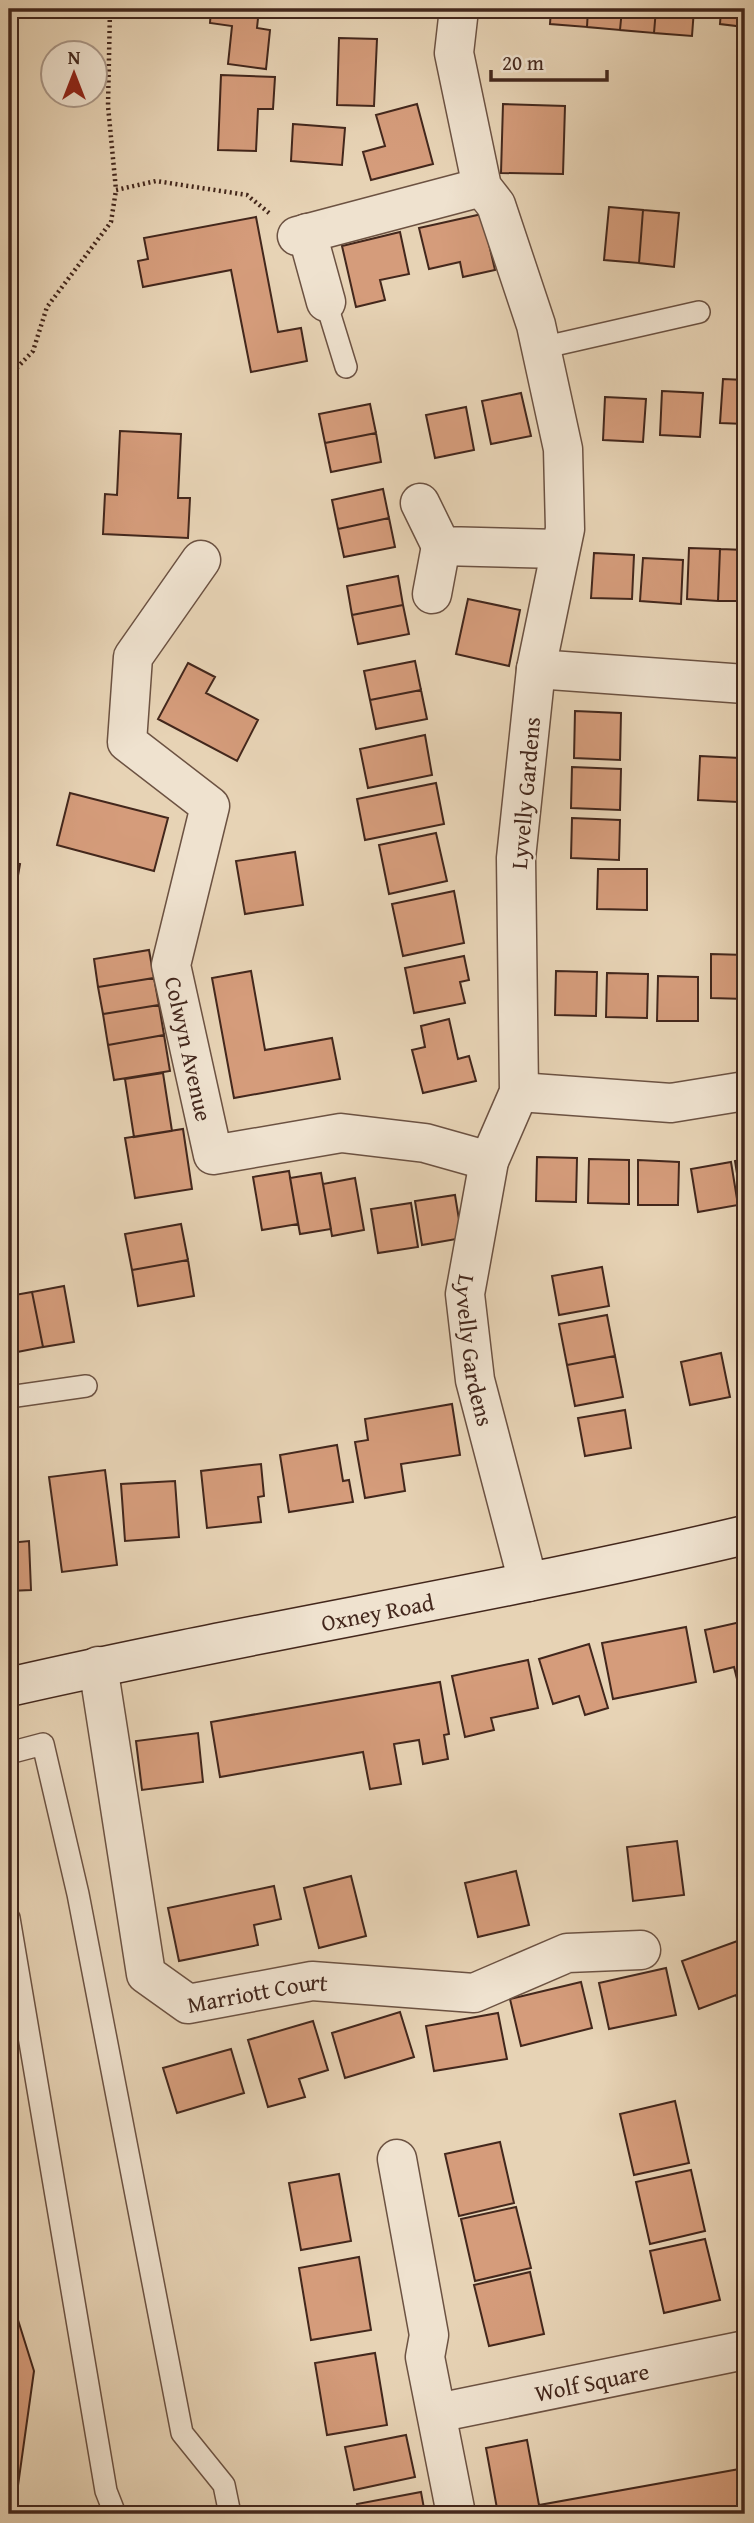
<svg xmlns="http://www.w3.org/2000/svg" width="754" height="2523" font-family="'Gentium Book Plus',serif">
	<rect width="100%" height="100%" fill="#e7d3b5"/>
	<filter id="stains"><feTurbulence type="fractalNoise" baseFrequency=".00286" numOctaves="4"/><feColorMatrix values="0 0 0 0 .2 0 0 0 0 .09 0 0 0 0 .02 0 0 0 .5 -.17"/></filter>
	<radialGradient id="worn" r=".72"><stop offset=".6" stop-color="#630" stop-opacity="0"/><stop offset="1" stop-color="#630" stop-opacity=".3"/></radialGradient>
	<!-- building -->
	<path fill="#d59c7b" stroke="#43271c" stroke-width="2" d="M211 9H259L257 28 270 30 266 69 228 64 232 26 210 23Z
		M551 9H588L587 27 550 24Z
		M588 9H622L620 30 587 27Z
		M622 9H656L654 33 620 30Z
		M656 9H694L692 36 654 33Z
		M712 9H745V27L720 24 721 10Z
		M339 38 377 39 374 106 337 105Z
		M221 75 275 77 273 109H258L256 151 218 150Z
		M417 104 433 164 371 180 363 152 385 146 376 115Z
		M503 104 565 106 563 174 501 173Z
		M293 124 345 128 342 165 291 161Z
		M609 207 643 210 639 263 604 260Z
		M643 210 679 213 674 267 639 263Z
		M482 214 495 270 463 277 460 262 429 269 419 228Z
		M256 217 278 332 301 328 307 361 251 372 231 270 143 287 138 261 148 259 144 238Z
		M400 232 409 274 380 280 385 300 356 307 342 246Z
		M723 379 745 380V424L720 423Z
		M662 391 703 393 700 437 660 435Z
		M521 393 531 436 491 444 482 401Z
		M605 397 646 399 643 442 603 440Z
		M370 404 376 433 325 443 319 414Z
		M466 407 474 450 435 458 426 415Z
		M120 431 181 434 178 498H190L188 538 103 534 105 494 117 495Z
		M376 433 381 462 331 472 325 443Z
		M383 489 389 518 338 529 332 500Z
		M389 518 395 547 344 557 338 529Z
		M689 548 720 549 718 601 687 599Z
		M720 549 745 550V601H718Z
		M594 553 634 555 632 599 591 598Z
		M643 558 683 560 681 604 640 601Z
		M398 576 403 605 352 615 347 586Z
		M468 599 520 610 509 666 456 654Z
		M403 605 409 634 358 644 352 615Z
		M415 661 421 690 370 700 364 671Z
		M188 663 215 677 206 693 258 720 237 761 158 719Z
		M421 690 427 719 376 729 370 700Z
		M575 711 621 713 620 760 574 758Z
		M425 735 432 775 368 788 360 749Z
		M700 756 740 758 738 802 698 800Z
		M572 767 621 769 620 810 571 808Z
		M436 783 444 824 365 840 357 799Z
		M70 793 168 818 154 871 57 845Z
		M572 818 620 820 619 860 571 858Z
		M436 833 447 881 389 894 379 845Z
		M295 852 303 905 245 914 236 861Z
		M9 862 20 864 16 887 9 885Z
		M598 869H647V910L597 909Z
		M454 891 464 943 403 956 392 904Z
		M149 950 154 978 98 987 94 959Z
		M711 954 745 955V999L711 998Z
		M464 956 469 980 460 982 465 1003 414 1013 405 968Z
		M251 971 265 1050 332 1038 340 1079 234 1098 212 978Z
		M556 971 597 972 596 1016 555 1015Z
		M607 973 648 974 647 1018 606 1017Z
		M658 976 698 977V1021H657Z
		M154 978 159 1005 103 1014 98 987Z
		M159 1005 164 1035 108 1045 103 1014Z
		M449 1019 458 1059 469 1056 476 1081 423 1093 412 1050 425 1047 421 1026Z
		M164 1035 170 1071 114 1080 108 1045Z
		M163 1073 172 1131 134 1137 125 1079Z
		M183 1129 192 1189 135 1198 125 1138Z
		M537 1157 577 1158 576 1202 536 1201Z
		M589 1159 629 1160V1204L588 1203Z
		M745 1159V1204L742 1205 735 1161Z
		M638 1160 679 1162 678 1205H638Z
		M731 1162 738 1205 698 1212 691 1169Z
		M289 1171 298 1224 262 1230 253 1177Z
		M321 1173 331 1229 300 1234 290 1178Z
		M355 1178 364 1230 332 1236 323 1184Z
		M455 1195 462 1238 422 1245 415 1201Z
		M411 1203 418 1247 378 1253 371 1209Z
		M181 1224 188 1260 132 1270 125 1234Z
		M188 1260 194 1296 138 1306 132 1270Z
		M602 1267 609 1306 559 1315 552 1276Z
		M64 1286 74 1342 43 1347 32 1292Z
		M32 1292 43 1347 12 1353 9 1337V1296Z
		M607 1315 615 1356 567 1365 559 1324Z
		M721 1353 730 1397 690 1405 681 1362Z
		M615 1356 623 1397 575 1406 567 1365Z
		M452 1404 460 1455 401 1464 405 1491 365 1498 355 1442 368 1440 365 1419Z
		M625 1410 631 1448 585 1456 578 1418Z
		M337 1445 343 1481 349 1480 353 1502 289 1512 280 1455Z
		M261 1464 264 1496 258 1497 261 1522 207 1528 201 1471Z
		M105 1470 117 1565 62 1572 49 1477Z
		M175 1481 179 1537 125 1541 121 1484Z
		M29 1541 31 1590 9 1591V1543Z
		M745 1621V1694L741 1695 734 1667 714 1672 705 1630Z
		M686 1627 696 1682 613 1699 602 1643Z
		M589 1644 608 1708 585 1715 579 1696 553 1704 539 1659Z
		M528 1660 538 1708 491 1718 494 1730 465 1737 452 1676Z
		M440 1682 449 1734 444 1735 448 1759 423 1764 419 1740 394 1744 401 1784 370 1789 363 1752 220 1777 211 1722Z
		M198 1733 203 1782 142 1790 136 1741Z
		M677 1841 684 1895 633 1901 627 1847Z
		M516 1871 529 1925 478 1937 465 1883Z
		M351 1876 366 1936 319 1948 304 1888Z
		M274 1886 281 1919 254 1925 258 1945 179 1961 168 1908Z
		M743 1939 745 2015H743L736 1995 699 2009 682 1961Z
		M666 1968 676 2015 609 2029 599 1983Z
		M581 1982 592 2028 521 2046 510 1999Z
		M400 2012 414 2057 345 2078 332 2033Z
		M498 2013 507 2059 434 2071 426 2026Z
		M313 2021 328 2070 299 2079 305 2097 268 2107 248 2040Z
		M231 2049 244 2093 177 2113 163 2068Z
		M675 2101 689 2163 634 2175 620 2114Z
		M500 2142 514 2203 459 2216 445 2154Z
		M691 2170 705 2231 650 2244 636 2182Z
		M339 2174 351 2241 301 2250 289 2183Z
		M516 2207 531 2268 475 2281 461 2219Z
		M705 2239 720 2300 664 2313 650 2251Z
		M359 2257 371 2330 311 2340 299 2268Z
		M530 2272 544 2334 489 2346 474 2285Z
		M13 2304 34 2371 14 2514H9V2305Z
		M375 2353 387 2425 327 2435 315 2363Z
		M406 2435 415 2477 354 2490 345 2447Z
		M527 2440 539 2505 745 2468V2514H498L486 2448Z
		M421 2492 425 2514H359L357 2504Z"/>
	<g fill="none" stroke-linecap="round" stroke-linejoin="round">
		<!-- lane casing -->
		<g stroke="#6c5242" stroke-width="24">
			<path id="lane" d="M326 302 346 367
				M541 348 699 312
				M9 1397 86 1386
				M9 1753 43 1744 78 1894 182 2433 224 2485 230 2514
				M9 1918 106 2491 115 2514"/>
		</g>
		<!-- street casing -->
		<g stroke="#6c5242" stroke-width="41">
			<g id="street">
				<path id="s1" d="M459 9 454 53 482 187 496 205 536 325 563 449 565 529 536 669 516 858 519 1092 489 1161 465 1294 475 1380 528 1582"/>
				<path d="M307 233 326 302"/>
				<path d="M297 236 482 187"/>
				<path d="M420 503 441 546 559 549"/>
				<path id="s2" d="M201 560 133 657 127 742 210 806 171 965 213 1155 341 1133 425 1143 489 1161"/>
				<path d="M432 594 441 546"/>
				<path d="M536 669 745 684"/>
				<path d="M519 1092 671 1103 745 1091"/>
				<path id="s3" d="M98 1666 146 1974 188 2004 312 1981 474 1993 567 1953 641 1950"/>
				<path d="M397 2159 429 2335 425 2357 456 2514"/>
				<path id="s4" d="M437 2413 745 2350"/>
			</g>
		</g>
		<!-- secondary casing -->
		<g stroke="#43271c" stroke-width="41">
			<g id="secondary">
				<path id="s5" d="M9 1687C253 1631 501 1593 745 1535"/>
			</g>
		</g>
		<!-- path -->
		<path stroke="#43271c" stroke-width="4.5" stroke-dasharray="2 3.5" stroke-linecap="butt" d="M110 9 108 106 116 190 156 181 247 195 269 213
			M9 376 33 351 47 307 111 222 116 190"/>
		<!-- lane -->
		<use href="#lane" stroke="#efe2cf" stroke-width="21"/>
		<!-- street -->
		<use href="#street" stroke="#efe2cf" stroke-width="38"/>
		<!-- secondary -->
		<use href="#secondary" stroke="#efe2cf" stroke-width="38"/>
	</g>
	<g text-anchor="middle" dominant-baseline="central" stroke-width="5" stroke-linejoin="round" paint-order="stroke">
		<!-- street labels -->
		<g font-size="23" fill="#43271c" stroke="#efe2cf">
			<text transform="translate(525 793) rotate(-85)">Lyvelly Gardens</text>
			<text stroke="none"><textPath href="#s2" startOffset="558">Colwyn Avenue</textPath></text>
			<text stroke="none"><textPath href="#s1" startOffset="1372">Lyvelly Gardens</textPath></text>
			<text stroke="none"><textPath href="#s5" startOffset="376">Oxney Road</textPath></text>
			<text stroke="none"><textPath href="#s3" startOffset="434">Marriott Court</textPath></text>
			<text stroke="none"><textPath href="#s4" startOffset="158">Wolf Square</textPath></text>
		</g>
	</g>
	<!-- margin -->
	<rect width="754" height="2523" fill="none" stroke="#e7d3b5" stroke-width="35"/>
	<rect x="10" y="10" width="733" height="2502" fill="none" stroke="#43271c" stroke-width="3.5"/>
	<rect x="18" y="18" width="719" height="2488" fill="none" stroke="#43271c" stroke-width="2"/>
	<!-- north arrow -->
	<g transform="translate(74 74)"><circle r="33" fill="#efe2cf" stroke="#aa9787" stroke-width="2"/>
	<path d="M0-5L12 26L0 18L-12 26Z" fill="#8f2418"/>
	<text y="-10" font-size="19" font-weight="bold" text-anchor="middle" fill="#43271c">N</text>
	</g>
	<!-- scale -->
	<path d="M491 70v10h116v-10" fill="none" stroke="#43271c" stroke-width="3.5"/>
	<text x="502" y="70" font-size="21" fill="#43271c" stroke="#efe2cf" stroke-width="5" paint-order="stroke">20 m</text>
	<rect width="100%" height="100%" filter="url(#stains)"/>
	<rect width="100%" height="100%" fill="url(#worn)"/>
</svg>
